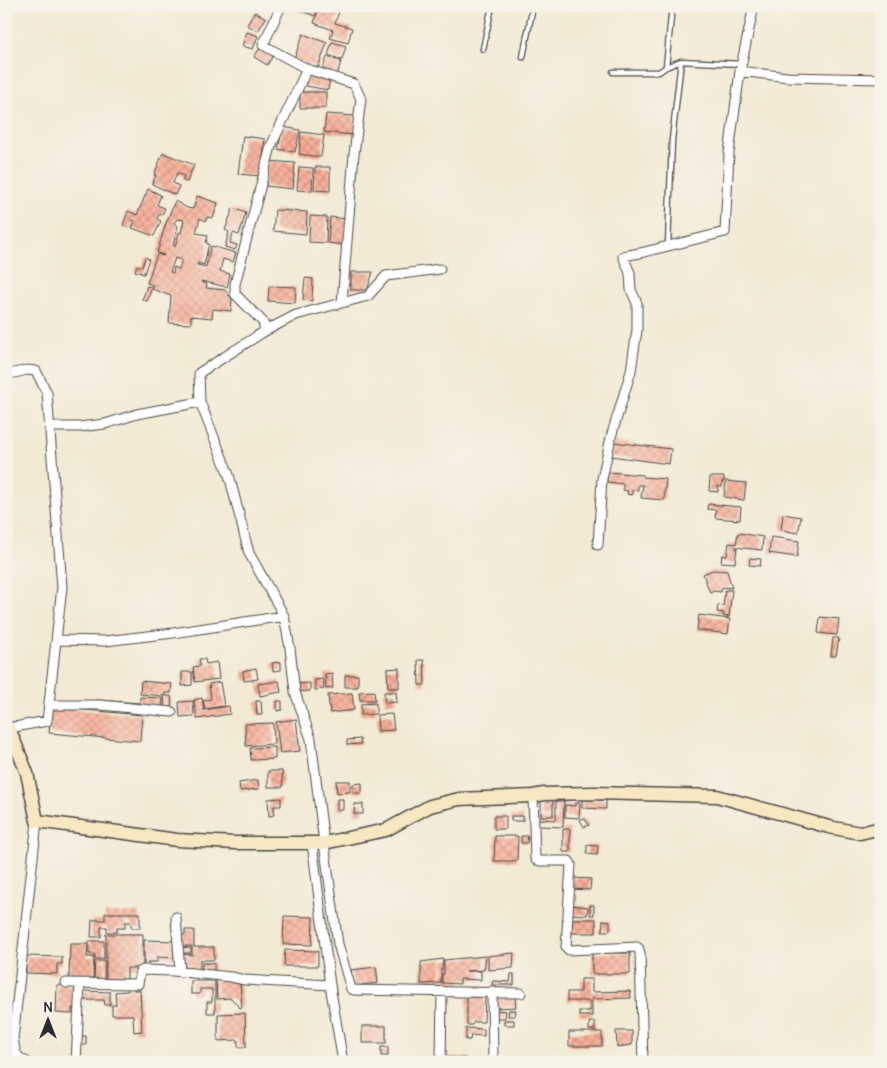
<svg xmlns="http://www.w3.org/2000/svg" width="887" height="1068" font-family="Delius,sans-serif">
	<defs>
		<pattern id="building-cross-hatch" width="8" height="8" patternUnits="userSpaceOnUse" patternTransform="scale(1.25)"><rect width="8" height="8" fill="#f9af99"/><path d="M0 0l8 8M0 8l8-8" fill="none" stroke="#ca8f7d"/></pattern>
	</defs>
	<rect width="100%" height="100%" fill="#f7f3e8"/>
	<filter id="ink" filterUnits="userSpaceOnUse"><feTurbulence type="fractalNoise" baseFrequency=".02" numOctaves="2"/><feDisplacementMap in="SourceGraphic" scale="10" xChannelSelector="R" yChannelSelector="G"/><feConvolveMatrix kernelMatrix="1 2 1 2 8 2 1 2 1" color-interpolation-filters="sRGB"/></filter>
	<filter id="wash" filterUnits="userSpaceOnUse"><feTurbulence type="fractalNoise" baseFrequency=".0096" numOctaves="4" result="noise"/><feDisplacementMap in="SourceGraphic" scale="20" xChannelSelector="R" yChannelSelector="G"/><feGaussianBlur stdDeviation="1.12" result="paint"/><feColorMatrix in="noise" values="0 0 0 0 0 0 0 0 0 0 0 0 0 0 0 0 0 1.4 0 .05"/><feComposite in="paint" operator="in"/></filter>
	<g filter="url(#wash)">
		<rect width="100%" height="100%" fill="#f2ead4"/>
		<g id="blocks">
			<!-- building -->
			<path fill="url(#building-cross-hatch)" fill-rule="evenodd" d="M297 6H341L335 23 352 28 348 43 330 38 333 30 314 23 319 8 318 7 315 16 296 9Z
				M255 12 266 18 258 31 247 25Z
				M247 32 258 36 253 49 242 46Z
				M303 34 327 43 318 68 294 59Z
				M332 42 346 46 342 60 328 55Z
				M260 48 273 56 267 65 254 57Z
				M327 57 341 61 337 76 322 71Z
				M308 74 330 78 328 90 306 86Z
				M300 92H326V108H300Z
				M326 114 355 116 354 135 324 132Z
				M283 127 300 130 295 152 278 149Z
				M301 132 324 135 321 157 299 154Z
				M243 136 265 139 261 176 238 174Z
				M163 153 194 165 187 182 182 180 184 176 177 173 173 183 179 186 175 195 152 184 156 175H154Z
				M268 161 295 163 293 189 266 186Z
				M299 167 313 168 312 191 297 190Z
				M315 167H330V191L314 190Z
				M148 189 161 195 157 205 165 208 162 215 159 214 157 219 161 221 154 236 132 228 135 221 132 220 129 228 123 225 128 211 137 215Z
				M197 196 218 203 213 218 207 217 206 221 200 218 196 233 208 235 206 243 209 244 204 265 198 263 197 265 206 267 211 246 236 253 233 262 223 259 220 271 230 274 227 287 201 281V282L207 284 206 288 225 290 232 299 231 311 213 309 212 318 191 316V324L169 323 171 296 152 289 153 285 147 283 157 254 163 256 164 255 157 253 166 223 175 201 187 208 193 209ZM177 219 184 220 181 233 179 232 175 247 173 245 178 226 174 223ZM175 258 182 260 179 269 174 267 173 273 170 272Z
				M233 208 246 213 239 235 233 233 230 243 237 245 235 250 225 247 229 232 225 230Z
				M275 210 307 212 306 234 273 231Z
				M310 216 327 217 326 243 309 242Z
				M330 217 347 219 345 245 328 243Z
				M145 257 149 259 144 274 135 271 137 265 142 267Z
				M351 272H373L367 290H351Z
				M305 278 313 279 312 301 303 300Z
				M147 286 152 287 147 301 142 300Z
				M269 286 296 287 295 303 268 301Z
				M613 442 671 449 669 464 611 456Z
				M608 472 643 475V477L666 479 664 500 641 498 643 485H638V490H632V495L627 494 628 491 623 490V484L607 482Z
				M710 477H724V482H722V487L718 486V492L709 491Z
				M726 481 746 483 744 500 724 497Z
				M708 504 741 507 740 520 715 518 716 510 707 509Z
				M783 514 801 517 798 533 781 530Z
				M738 533 763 537 762 550 735 547 737 548 735 563 721 562 722 555 727 556 729 543 736 544Z
				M771 537 799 541 797 557 769 553Z
				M750 558 761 559 760 566 749 565Z
				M713 570 727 571 732 588 722 587 721 592 714 591 710 593 703 574Z
				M725 590H732L729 617 723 616 724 613 717 612 718 605 723 606Z
				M699 615 730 619 728 634 697 630Z
				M820 617 839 619 837 635 818 633Z
				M833 638H839L836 656H831Z
				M199 659H205L206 664 217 662 219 679 195 682 193 667 200 666Z
				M418 660H424L425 685H419Z
				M281 662V670L273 671 272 663Z
				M256 668 258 679 244 681 243 671Z
				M399 668V688H388L387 669Z
				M182 672H192V685L182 686Z
				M332 673 333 688 326 689 325 674Z
				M345 675H358V687H345Z
				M323 679 324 689 315 690V680Z
				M141 681 172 684 171 693H165L164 696H171L172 709 165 710 164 696 140 694Z
				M279 681 281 692 260 696 258 684Z
				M220 682 224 706 205 709 203 701 211 699 209 684Z
				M310 683V691L297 692 296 684Z
				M374 691 375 700H360L359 692Z
				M384 692H396L397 702 385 703Z
				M352 693 354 710 330 713 328 695Z
				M140 697 163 698 162 708 98 703 97 700 140 703Z
				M202 698 204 710H203L229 706 230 714 197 719 194 700Z
				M193 701 194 716 180 717 179 702Z
				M256 701H261L262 715H257Z
				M277 701H282V710L277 711Z
				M376 703V714L361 715V704Z
				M51 707 142 715 140 741 49 733Z
				M392 714 394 730 378 731 377 715Z
				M296 719 300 751 280 753 276 722Z
				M273 723 274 744 246 746 245 724Z
				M360 739 361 744 347 745V740Z
				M275 747V759L251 760 250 748Z
				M268 771H282L283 787H268Z
				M258 780 259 789 240 791 239 783Z
				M336 781H350V792L337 793Z
				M362 783V793H353V784Z
				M281 798V806H274V815L269 816 268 799Z
				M541 798H553V816H541Z
				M337 799H343V810H337Z
				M582 799 606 800V809L582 808Z
				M556 801H564L563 827 538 826V819L556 820Z
				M575 803H580L579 818 565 817V805L575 806Z
				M355 804H363V814H354Z
				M494 816H506V829H494Z
				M511 816H523V821H511Z
				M584 818 589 825 584 827 580 820Z
				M563 829H570V852H563Z
				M495 836H518L517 861H494Z
				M521 836H528L527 843H521Z
				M587 845 598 846 597 855 587 854Z
				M573 878 591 879 590 890 572 889Z
				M572 905 588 907 587 915 571 914Z
				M590 905H594V915H590Z
				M105 913H140V928H132L130 922H125V928H117V932H107V927H101V937H91L92 920H105Z
				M284 916 313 917 312 945 283 944Z
				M571 919H596V933H571Z
				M603 920 610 921V931H602Z
				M185 930H194V947H214V960H200V971L180 970 181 954 192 955V946H180V935H185Z
				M106 934H143V968H127V980H106Z
				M144 940 175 941 174 958 157 957V962H148V968H144Z
				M89 941H104V959H95V954H89Z
				M70 944H88L87 957H94L93 980 69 979Z
				M181 947 191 948V953H180Z
				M285 950 318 951V966H284Z
				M514 953 513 968 488 970V956Z
				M592 953H630V974H592Z
				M26 956 62 957V964H57V974L26 973Z
				M486 956 484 970 466 971H481V980L460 979V984L442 983V974H444V960Z
				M443 959 442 970 441 969V983L421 984V962Z
				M95 961H105L104 979H94Z
				M202 963H214V972L202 973Z
				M376 967 378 983 353 986 351 970Z
				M511 974H514V985H492L493 981 510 982Z
				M216 979 240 981 242 1008H240L231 998 217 999Z
				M581 979H592V992L630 991 631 998 592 999V1016H579V1011H590V1001H567V992H581Z
				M191 981H215V1013H207V1002H212V989H200V994H191Z
				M57 985 78 986 77 1009 72 1008V1014L56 1013Z
				M134 987V990H140L142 1031 134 1032 133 1015H112V1005H116L115 992 128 991V988Z
				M83 991 110 992V1005H105L104 1000H83Z
				M467 997H485L484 1022H474L472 1025H467Z
				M495 997H515L516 1007 496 1008Z
				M494 1010 506 1011 505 1018H494Z
				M509 1010H516L515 1016H508Z
				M245 1013 246 1047H238V1040L218 1041V1014Z
				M504 1020H514V1025H504Z
				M589 1022H595V1030H589Z
				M362 1026H386V1043H362Z
				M466 1028 484 1029V1036L471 1035 470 1040H466Z
				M616 1031H632V1045L617 1047Z
				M569 1032H602V1046H569Z
				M81 1036H86V1045H81Z
				M381 1047H388V1056H381Z
				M446 1057 466 1058V1062H446Z"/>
		</g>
	</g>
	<g filter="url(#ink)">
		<use href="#blocks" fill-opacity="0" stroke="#494844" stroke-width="1"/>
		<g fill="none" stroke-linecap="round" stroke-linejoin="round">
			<!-- lane casing -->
			<g stroke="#494844" stroke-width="7">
				<path id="lane" d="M483 49 492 6
					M523 57 533 6
					M666 67 672 6
					M613 72H659L666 67 681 61 741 64
					M668 246 672 140 681 61"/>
			</g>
			<!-- street casing -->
			<g stroke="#494844" stroke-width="11">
				<path id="street" d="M307 69 354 84 361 99 354 154 342 303
					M740 71 787 77 881 79
					M440 269 386 276 368 296 296 315 265 331 199 373 200 402 229 475 249 553 284 616 290 648 295 692 311 739 324 843 338 944 351 989 354 990 521 993
					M265 331 263 322 235 294V284L271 146 307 69 263 45 281 6
					M6 375 27 370 36 371 47 393 62 587 47 721 9 728
					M51 427H79L105 424 137 414 200 402
					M598 545 602 479 611 437 631 371 637 330V303L631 290 630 273 623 256 640 253 725 232 729 153 740 71 754 6
					M56 640 105 641 173 633 284 616
					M49 705H101L172 712
					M533 796 535 858 536 860 540 861H569L571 864 566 947 569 950 637 947 639 949 640 953 643 1062
					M312 843 330 985 343 1062
					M176 917 180 972
					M66 983 138 984 140 972 143 970 173 971 231 977 245 980 330 985
					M492 991 493 1062
					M6 1039H13L37 821
					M13 1039C16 1052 14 1056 27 1062
					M76 1062 80 984
					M441 1062 442 991"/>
			</g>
			<!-- secondary casing -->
			<g stroke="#494844" stroke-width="15">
				<path id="secondary" d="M6 728H9L27 773 37 821 177 840 235 843H324L386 830 430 806 459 799 533 796 544 794 593 793 717 796 829 827 860 833 881 828"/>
			</g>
			<!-- lane -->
			<use href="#lane" stroke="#fff" stroke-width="4.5"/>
			<!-- street -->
			<use href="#street" stroke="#fff" stroke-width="9"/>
			<!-- secondary -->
			<use href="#secondary" stroke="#f7e8c3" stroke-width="12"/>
		</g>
	</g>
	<!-- margin -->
	<rect width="887" height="1068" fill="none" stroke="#f7f3e8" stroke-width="25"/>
	<!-- north arrow -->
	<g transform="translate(48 1020)" stroke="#f7f3e8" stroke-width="4" paint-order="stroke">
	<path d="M0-4L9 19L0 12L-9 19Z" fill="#2b2b2b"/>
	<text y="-8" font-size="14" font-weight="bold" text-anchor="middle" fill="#2b2b2b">N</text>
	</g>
</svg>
